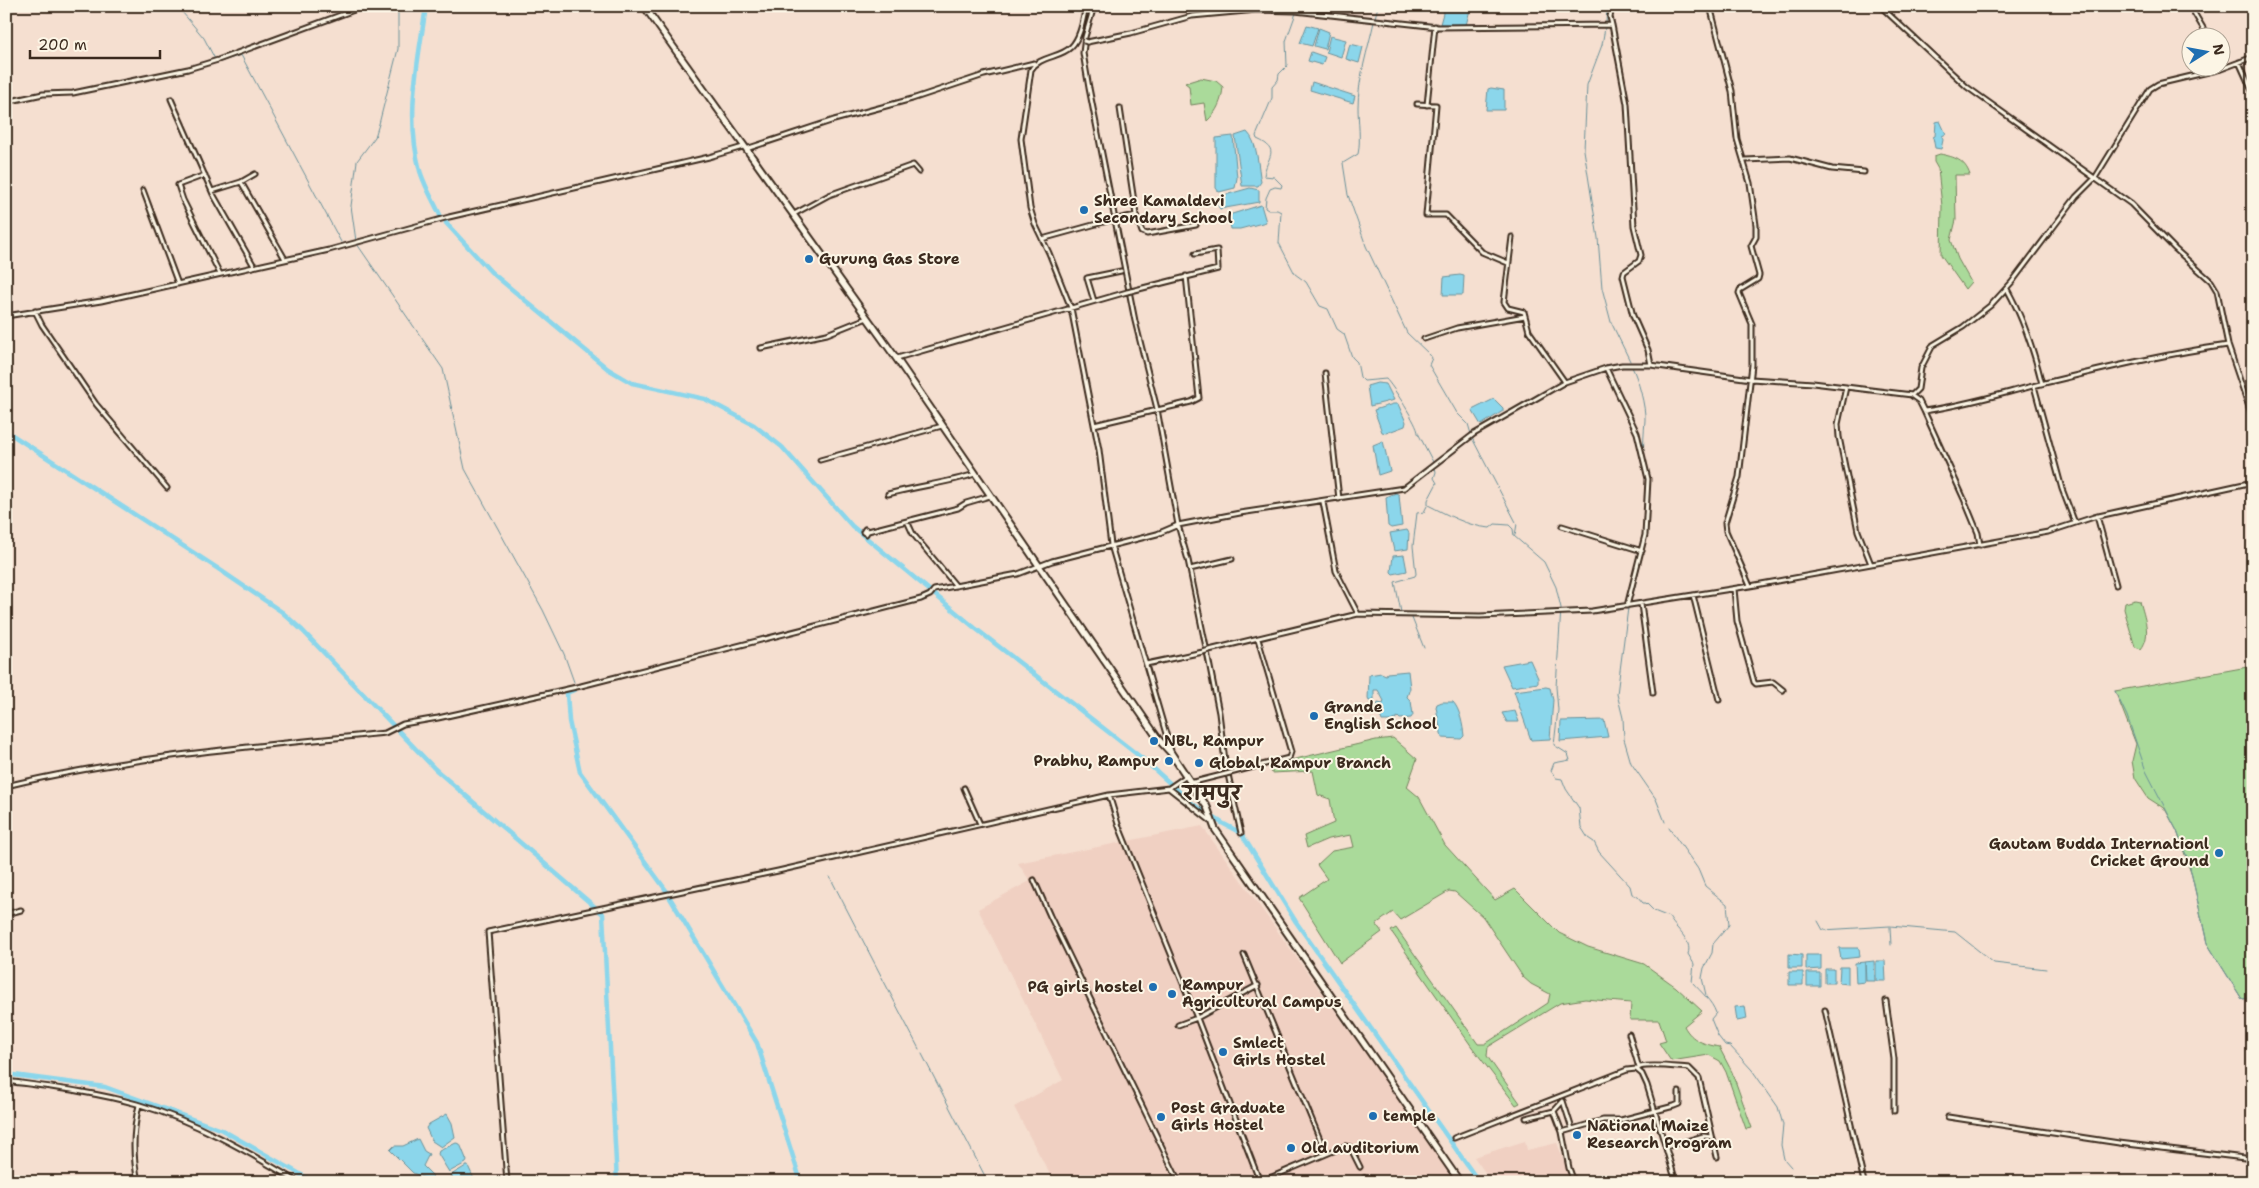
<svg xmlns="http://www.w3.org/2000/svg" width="2259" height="1188" font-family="'Shantell Sans','Playpen Sans Deva',sans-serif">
	<rect width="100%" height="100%" fill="#f5dfd0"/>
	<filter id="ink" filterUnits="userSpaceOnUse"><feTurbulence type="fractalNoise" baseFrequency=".02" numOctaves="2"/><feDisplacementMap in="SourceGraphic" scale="10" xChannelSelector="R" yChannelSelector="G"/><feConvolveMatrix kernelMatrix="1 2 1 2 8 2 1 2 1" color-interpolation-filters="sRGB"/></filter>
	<g filter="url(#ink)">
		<!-- built -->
		<path fill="#f0d0c2" d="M1202 826 1458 1182H1054L1014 1107 1063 1080 978 909 1030 881 1018 863Z
			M1525 1141 1527 1150 1557 1143 1572 1182H1492L1474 1157Z"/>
		<!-- green -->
		<path fill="#aada9a" stroke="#72825c" d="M1201 78 1216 81 1223 87C1222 100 1217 112 1207 121L1204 103 1191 105 1189 86 1185 83Z
			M1940 154C1955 157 1965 160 1970 175H1955L1956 220 1951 240 1958 259 1971 282 1965 289 1941 255 1942 206 1938 169 1934 162V156Z
			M2135 600 2140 601C2144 617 2152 635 2141 649L2135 647 2124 609 2125 603Z
			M2253 666V998L2242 999 2207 943 2192 876 2177 831 2165 809 2148 798 2135 778 2132 761 2136 744 2115 691Z
			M1393 738 1417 759 1407 787 1419 797 1445 845 1495 900 1515 889 1559 933 1588 947 1644 964 1676 987 1702 1011 1684 1026C1692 1041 1704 1044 1719 1047L1732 1072 1752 1128 1746 1129 1726 1072 1720 1061 1709 1055 1671 1061 1659 1043 1666 1041 1659 1020H1630L1631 1003 1585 999 1560 1003 1488 1047 1487 1056 1520 1103 1516 1105 1472 1047 1391 931 1396 928 1478 1044H1485L1548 1003 1550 994 1531 984 1523 977 1483 917 1455 892 1449 891 1400 920 1393 912 1376 924 1382 932 1340 963 1299 898 1327 879 1317 865 1332 851 1354 847 1351 835 1328 839 1307 848 1304 836 1334 823 1330 799 1318 795 1313 771 1272 773 1270 765 1376 740Z"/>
		<!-- water -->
		<path fill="#8bd6eb" stroke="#6b9199" d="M1445 6H1471L1466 25 1440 24Z
			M1307 25 1318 28 1312 46 1300 43Z
			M1319 28 1329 32 1325 49 1314 46Z
			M1330 36 1346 40 1341 57 1326 52Z
			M1350 44 1363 47 1359 63 1346 59Z
			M1311 52 1325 57 1322 65 1308 61Z
			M1312 82 1355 96 1353 103 1310 90Z
			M1491 88 1504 90V110H1486L1488 89Z
			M1940 121 1946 134 1942 136 1943 140 1941 149 1935 148 1933 137 1935 136 1936 122Z
			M1247 132C1258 142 1258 168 1261 182L1258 186H1242L1235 136Z
			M1233 136 1237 178 1235 188 1219 192 1216 188V138Z
			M1250 188 1259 190V202L1220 209 1217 204 1218 197Z
			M1261 205 1266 222 1240 229H1231L1229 215Z
			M1460 275 1464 276 1463 295H1443L1444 277Z
			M1377 383 1386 384 1394 400 1370 406 1367 386Z
			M1494 399 1503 408V411L1481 425 1472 410Z
			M1393 404H1398L1406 422 1405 426 1386 433 1382 432 1374 410Z
			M1383 441 1390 471 1378 475 1373 445Z
			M1396 493 1399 495 1402 526 1391 528 1388 526 1386 497Z
			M1407 530 1409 533 1408 549 1394 551 1390 533Z
			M1404 555 1407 571 1393 574 1391 572 1393 556Z
			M1530 660 1538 678V683L1512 687 1502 665Z
			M1408 671 1410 688 1407 697 1411 701 1413 715 1411 718 1400 719 1398 717 1391 721H1382L1377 707 1378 703 1383 704 1384 701 1378 690H1374V701H1369L1368 699 1369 675 1381 673 1386 675 1387 673Z
			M1546 687 1550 688 1553 700 1550 739 1531 740 1514 691Z
			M1442 702H1453C1460 709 1463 726 1464 736L1461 739 1442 738 1436 707 1437 704Z
			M1515 711 1519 722H1507L1502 713Z
			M1604 720 1608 737 1560 741 1561 721Z
			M1839 948H1859L1860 957 1841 959Z
			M1789 954 1802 955V968H1789Z
			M1806 955H1821V969L1806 970Z
			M1874 961 1875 981H1866L1865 962Z
			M1876 961H1885L1886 981H1876Z
			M1865 962V982L1856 983 1855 963Z
			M1840 967H1848V984L1839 983Z
			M1825 969H1834V983H1825Z
			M1789 972H1803V985H1789Z
			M1807 973H1820V986H1807Z
			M1745 1006 1747 1019 1737 1021 1735 1007Z
			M447 1114 452 1123 455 1137 441 1147 432 1141 426 1128 429 1124Z
			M418 1139 424 1151 429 1154 423 1166 433 1176 429 1180 413 1173 390 1150 394 1146H403Z
			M456 1143 460 1144 467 1161 466 1163 449 1172 438 1154 439 1151Z
			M466 1166H468L475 1181 455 1182 451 1175Z"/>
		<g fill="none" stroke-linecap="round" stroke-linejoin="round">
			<!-- stream -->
			<path stroke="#6b9199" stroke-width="1" d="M177 6 204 38 217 63 241 55 341 242
				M1296 13 1286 41 1287 66 1279 74 1278 80 1272 87V98L1256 136 1257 139C1282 150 1266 157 1264 176L1274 177 1282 185 1281 188 1275 187 1270 189 1266 198 1265 208 1268 210H1277L1281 212 1279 243 1295 274 1306 282 1320 306 1328 309 1337 329 1344 334 1352 357 1357 362 1360 377 1364 381 1386 379C1393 386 1418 425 1418 433L1433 462
				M1375 18 1378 6
				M1374 22C1368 49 1358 79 1358 107 1358 120 1361 141 1358 154L1343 163 1348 195 1366 246 1407 333 1430 355 1432 358 1429 365 1457 413 1468 424 1471 434
				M1606 23 1607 6
				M1605 28 1602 45 1587 85 1584 150 1598 238 1602 288 1611 322 1630 361
				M356 241 351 206 357 161 375 137 379 124 398 49V6
				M357 244 443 369 465 469 543 610 564 654 574 682
				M1632 367C1638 378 1646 408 1645 420 1644 433 1643 443 1644 456
				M1472 438 1517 524 1515 535
				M1646 462 1649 478
				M1435 467 1436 472 1434 478 1437 483 1428 500V505C1448 515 1467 526 1490 528L1495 524 1509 525 1513 529 1514 536 1544 562 1556 587 1561 608 1556 687 1558 710 1554 745 1568 754 1570 760 1554 763 1551 771 1556 778 1562 779 1566 789 1579 808 1581 827 1588 838 1594 842 1599 852 1630 886 1632 894 1638 897 1643 903H1646L1654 911 1669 917C1675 929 1693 940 1688 954L1694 964 1692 982C1701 992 1712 1001 1716 1013L1711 1019 1718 1036 1725 1045 1730 1046 1752 1070 1778 1107 1783 1125 1781 1145 1784 1159 1791 1167
				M1630 601 1634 590 1646 539
				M1628 608 1617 694 1623 718 1624 739 1631 763 1656 799 1665 822
				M1401 612 1395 582 1415 576 1416 574 1413 546 1417 513 1424 512 1427 506
				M1412 618 1424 648
				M2115 691 2127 716 2146 771 2177 831 2189 863 2207 943 2242 999 2253 998
				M1669 828 1698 869 1705 886 1727 904 1729 925 1713 944 1712 953 1704 968 1702 978 1706 995
				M830 877 919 1049
				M1818 921 1823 930 1890 926 1955 932 1994 963 2046 969
				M1890 927 1891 945
				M922 1054 988 1182"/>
			<!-- canal -->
			<path stroke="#8bd6eb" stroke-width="4.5" d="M426 6C418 63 405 115 420 171 425 187 434 202 441 217
				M446 223 491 272 608 369 632 383 705 399 754 425 782 447 852 526 975 628 1143 759 1194 805 1222 823 1241 833 1296 922 1479 1182
				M6 431 217 568 282 612 303 631 435 769 603 914 617 1182
				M574 690 567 693 569 721 580 772 668 893
				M670 898 757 1043 801 1182
				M6 1074 105 1087 222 1130 314 1182"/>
			<!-- minor casing -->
			<g stroke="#3b2a1e" stroke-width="7">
				<path id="minor" d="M1086 6C1083 19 1081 37 1071 47 1060 58 1039 56 1031 70L1021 139 1030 208 1035 224 1049 253 1071 308 1099 450 1111 545 1171 751
					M1094 6 1085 37 1083 53 1089 88 1135 321 1157 409 1178 525 1188 560 1207 652 1219 713 1225 761 1241 833
					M1710 6 1732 91 1737 139 1750 183 1756 225V237L1751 246 1759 275 1758 279 1740 290 1739 293 1752 324V365L1739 477 1725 523 1726 531 1750 586
					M1880 6 1967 87 2131 204 2175 249 2211 281 2217 291 2228 345 2253 419
					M2190 6 2209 38
					M1612 25 1627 104 1634 226 1641 255 1639 261 1624 272 1623 276 1633 316 1648 350 1651 365
					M1087 42 1131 33 1192 16 1257 10 1295 11 1438 27 1612 25 1610 17 1612 6
					M2222 60 2225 67
					M2239 62 2253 93
					M171 99 213 194 254 266
					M6 102 43 94 73 93 188 69 218 60 365 6
					M1417 104 1436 105 1426 215H1446L1482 252 1508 263
					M1427 105 1435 26
					M746 149 834 120 912 99 984 75 1034 63
					M1745 160 1790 158 1832 169 1864 172
					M255 174 241 182 285 259
					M205 175 178 185 183 200 220 274
					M143 190 178 284
					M212 191 241 182
					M794 214 829 195 913 165 919 172
					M1136 215 1142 232 1147 234 1196 225
					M1117 219 1136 215 1120 108
					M1512 237 1504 302 1508 308 1524 312 1529 331 1565 382
					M1042 239 1111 220
					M2007 289C2023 318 2034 351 2042 384
					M1131 291 1218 269 1217 250 1195 254
					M1094 301 1087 278 1121 271
					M35 311 42 325 96 404 167 488
					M6 316 101 301 329 250 449 217 709 157 743 147
					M1424 339 1457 328 1525 316
					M761 348 827 334 867 318
					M897 358 1127 292
					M1606 368 1637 433 1648 479 1645 535 1627 606
					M1325 373 1339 499
					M2034 386 2062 489 2075 523
					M1846 387 1838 424 1839 437 1858 531 1871 564
					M1912 396 1919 401 1924 411C1968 405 2010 391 2053 381 2111 367 2170 353 2228 345
					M1924 411 1964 499 1978 533 1980 545
					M1094 425 1191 402 1199 398 1186 276
					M820 460 942 426
					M888 494C918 486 947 483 975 474
					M1323 502 1336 571 1358 614
					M2097 516 2116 585
					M907 521 913 534 956 586
					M1562 526 1642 551
					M865 529 868 531 866 534 863 532Z
					M868 531 958 508 966 503 990 496
					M1190 569 1232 559
					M1734 589 1737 621 1754 682 1756 684 1773 682 1783 690
					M1693 595 1719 700
					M1641 604 1653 693
					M1209 650 1358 614 1480 616 1592 611 1750 586 2048 532 2094 517 2253 482
					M1146 664 1203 652
					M1230 773 1289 758 1291 752 1258 639
					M1190 783 1226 774
					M6 786C130 756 259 746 385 733L403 724 438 718 581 686 921 599 930 595 934 590 1018 574 1052 561 1157 534 1178 525 1240 513 1404 488 1474 434 1565 382 1606 368 1622 365H1651L1751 379 1813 383 1912 395 1918 389 1921 368 1933 345 1963 327 1991 305 2012 282 2076 197 2095 178 2150 89 2158 84 2221 69 2253 57
					M964 788 980 824
					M1170 789 1212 822
					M1109 795 1118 824 1197 1018 1260 1182
					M1034 880 1050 916 1179 1182
					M6 914 21 910
					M1244 955 1326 1154
					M1886 1001 1894 1059V1111
					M1825 1010 1864 1182
					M1178 1025 1197 1018 1258 985
					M1629 1034 1639 1068
					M1640 1067C1655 1064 1673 1067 1689 1068L1699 1078 1717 1157
					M6 1081C50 1087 95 1092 137 1104 195 1121 247 1151 298 1182
					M1563 1101 1572 1129
					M1554 1111 1562 1132
					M1948 1117 2119 1143 2253 1159
					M1526 1118 1554 1111 1563 1101
					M1454 1138 1627 1070 1636 1069 1642 1074 1647 1085 1676 1182
					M1666 1147 1703 1136 1712 1137
					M1364 1178 1366 1182
					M138 1181C132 1155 133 1130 139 1105
					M507 1182 488 932 778 871 1109 795 1169 788 1185 777
					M1260 1182 1345 1146 1350 1147 1360 1167
					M1574 1182 1569 1168 1562 1132 1603 1120H1621L1674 1106 1679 1104V1092"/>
			</g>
			<!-- secondary casing -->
			<g stroke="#3b2a1e" stroke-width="9">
				<path id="secondary" d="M644 6 896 358 1159 740 1171 753 1207 807 1215 829 1460 1182"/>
			</g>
			<!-- minor -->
			<use href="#minor" stroke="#fcf5e5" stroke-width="3"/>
			<!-- secondary -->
			<use href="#secondary" stroke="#fcf5e5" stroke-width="5"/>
			<!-- minor-bridge casing -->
			<g stroke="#3b2a1e" stroke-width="7" stroke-linecap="butt">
				<path id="minor-bridge" d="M1084 41 1087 42
					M1111 220 1117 219
					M1127 292 1131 291
					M1203 652 1209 650
					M1226 774 1230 773"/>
			</g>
			<!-- minor-bridge -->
			<use href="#minor-bridge" stroke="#fcf5e5" stroke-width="3"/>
		</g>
	</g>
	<!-- markers -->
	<g fill="#1f6fb2" stroke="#fcf5e5" stroke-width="2">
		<circle cx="1084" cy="210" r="5"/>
		<circle cx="809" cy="259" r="5"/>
		<circle cx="1314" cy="716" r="5"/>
		<circle cx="1154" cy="741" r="5"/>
		<circle cx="1169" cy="761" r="5"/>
		<circle cx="1199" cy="763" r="5"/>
		<circle cx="2219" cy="853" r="5"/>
		<circle cx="1153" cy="987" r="5"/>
		<circle cx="1172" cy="994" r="5"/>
		<circle cx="1223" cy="1052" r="5"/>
		<circle cx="1373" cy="1116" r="5"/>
		<circle cx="1161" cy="1117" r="5"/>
		<circle cx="1577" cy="1135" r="5"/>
		<circle cx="1291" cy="1148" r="5"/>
	</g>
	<g text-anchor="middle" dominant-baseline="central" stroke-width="4" stroke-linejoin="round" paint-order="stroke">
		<!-- poi labels -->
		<g font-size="15" font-weight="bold" fill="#3b2a1e" stroke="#fcf5e5" text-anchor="start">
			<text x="1094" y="201">Shree Kamaldevi<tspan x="1094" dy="17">Secondary School</tspan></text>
			<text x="819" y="259">Gurung Gas Store</text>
			<text x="1324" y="707">Grande<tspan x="1324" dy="17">English School</tspan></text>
			<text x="1164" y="741">NBL, Rampur</text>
			<text x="1159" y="761" text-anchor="end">Prabhu, Rampur</text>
			<text x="1209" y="763">Global, Rampur Branch</text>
			<text x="2209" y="844" text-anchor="end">Gautam Budda Internationl<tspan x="2209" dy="17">Cricket Ground</tspan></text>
			<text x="1182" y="985">Rampur<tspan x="1182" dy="17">Agricultural Campus</tspan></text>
			<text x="1143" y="987" text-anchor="end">PG girls hostel</text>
			<text x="1233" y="1043">Smlect<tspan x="1233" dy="17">Girls Hostel</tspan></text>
			<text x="1171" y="1108">Post Graduate<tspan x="1171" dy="17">Girls Hostel</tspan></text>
			<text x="1383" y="1116">temple</text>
			<text x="1587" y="1126">National Maize<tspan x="1587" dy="17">Research Program</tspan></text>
			<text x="1301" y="1148">Old auditorium</text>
		</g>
		<!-- district labels -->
		<g font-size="20" font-weight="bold" fill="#3b2a1e" stroke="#fcf5e5">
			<text x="1212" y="793">रामपुर</text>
		</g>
	</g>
	<!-- margin -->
	<rect width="2259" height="1188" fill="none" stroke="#fcf5e5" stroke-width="25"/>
	<rect x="12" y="12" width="2234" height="1163" fill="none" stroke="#3b2a1e" stroke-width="2" filter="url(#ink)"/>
	<!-- north arrow -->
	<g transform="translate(2206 52) rotate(79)"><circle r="24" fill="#fcf5e5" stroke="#afa495"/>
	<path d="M0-4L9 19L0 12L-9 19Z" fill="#1f6fb2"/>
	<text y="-8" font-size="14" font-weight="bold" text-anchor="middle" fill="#3b2a1e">N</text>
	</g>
	<!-- scale -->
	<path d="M30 50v8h130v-8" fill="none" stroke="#3b2a1e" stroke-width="2.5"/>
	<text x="38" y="50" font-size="15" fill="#3b2a1e" stroke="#fcf5e5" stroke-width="4" paint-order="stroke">200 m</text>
</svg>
